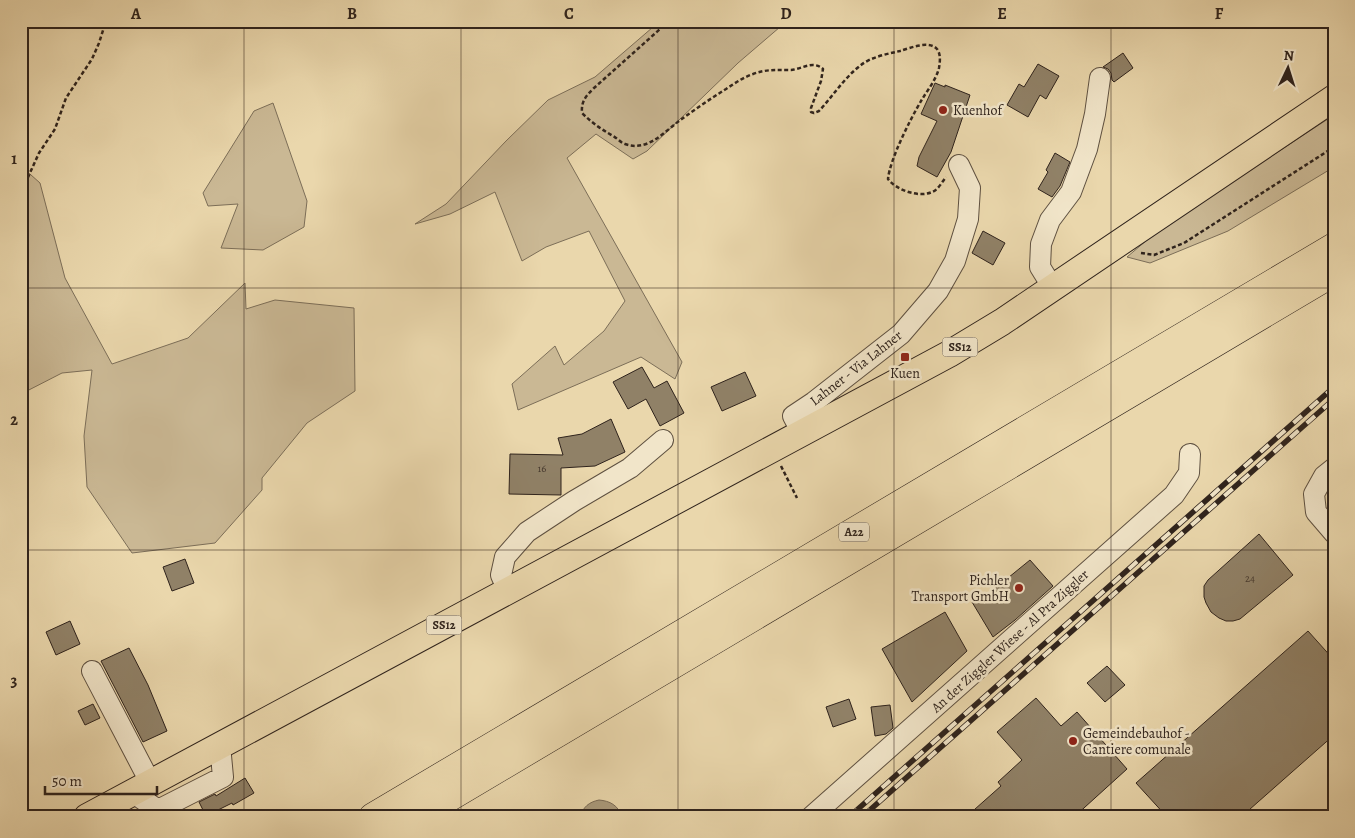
<svg xmlns="http://www.w3.org/2000/svg" width="1355" height="838" font-family="Alegreya,serif">
	<rect width="100%" height="100%" fill="#ead7ac"/>
	<filter id="stains"><feTurbulence type="fractalNoise" baseFrequency=".004" numOctaves="4"/><feColorMatrix values="0 0 0 0 .2 0 0 0 0 .09 0 0 0 0 .02 0 0 0 .5 -.17"/></filter>
	<radialGradient id="worn" r=".72"><stop offset=".6" stop-color="#630" stop-opacity="0"/><stop offset="1" stop-color="#630" stop-opacity=".3"/></radialGradient>
	<!-- green -->
	<path fill="#cab894" stroke="#7c6e58" d="M660 21H787L738 63 647 151 633 159 596 134 567 158 682 362 675 379 641 357 518 410 512 384 555 346 564 365 604 331 625 301 589 231 546 247 522 261 495 192 450 214 415 224 446 204 506 141 548 100 595 77Z
		M273 103 307 201 304 227 263 250 221 248 238 204 208 206 203 193 254 111Z
		M1334 115V167L1228 231 1150 263 1127 257 1160 229Z
		M21 166 40 183 65 278 112 364 188 338 245 283 246 309 275 300 354 308 355 391 307 423 262 478V490L215 543 132 553 87 487 84 436 92 370 62 373 21 394Z"/>
	<!-- water -->
	<path fill="#aa9a7b" stroke="#796a55" d="M599 800C610 801 618 805 622 817H580C583 807 589 802 599 800Z"/>
	<!-- building -->
	<path fill="#908167" stroke="#2f231c" d="M1123 53 1133 68 1114 82 1112 80 1111 73 1108 69 1103 67Z
		M1038 64 1059 76 1046 99 1040 95 1028 117 1007 105 1019 84 1024 87Z
		M935 83 945 87V85L970 95 951 152 937 177 917 166 919 157 937 121 921 114Z
		M1055 153 1070 162 1060 186 1052 197 1038 189 1048 172 1046 170Z
		M983 231 1005 243 993 265 972 253Z
		M642 367 654 388 667 381 684 413 660 426 646 399 628 409 613 382Z
		M745 372 756 396 722 411 711 387Z
		M611 419 625 452 595 466 561 468V495L509 494 510 454 563 455 558 438 582 434Z
		M1259 534 1293 575 1240 619 1233 621H1226L1219 618 1211 612 1206 603 1204 597V586L1208 580Z
		M185 559 194 583 172 591 163 567Z
		M1030 560 1053 586 1015 620 993 637 972 602 987 595Z
		M945 612 967 651 912 702 882 649Z
		M70 621 80 644 56 655 46 632Z
		M1308 631 1334 660V735L1241 817H1167L1136 783Z
		M129 648 148 685 167 731 143 742 101 661Z
		M1107 666 1125 685 1105 702 1087 683Z
		M1036 698 1061 726 1077 712 1127 769 1074 817H966L1001 786 998 782 1022 760 997 732Z
		M849 699 856 719 833 727 826 707Z
		M93 704 100 718 85 725 78 711Z
		M890 705 893 728 886 734 875 736 871 707Z
		M245 778 254 793 233 805 232 803 206 816 199 802 215 794 216 796Z"/>
	<g fill="none" stroke-linecap="round" stroke-linejoin="round">
		<!-- minor casing -->
		<g stroke="#5e5040" stroke-width="22">
			<path id="minor" d="M1053 288 1040 267 1041 244 1050 220 1071 192 1087 149 1095 114 1100 78
				M802 433 793 416 814 402 901 334 938 291 955 261 968 219 970 188 959 165
				M1334 468 1324 476 1314 494 1316 512 1334 533
				M508 591 501 575 505 557 527 532 574 501 630 468 663 440
				M92 671 150 782
				M132 792 158 810 223 777 220 745
				M811 817 1174 495 1189 473 1190 454"/>
		</g>
		<!-- major casing -->
		<g stroke="#2f231c" stroke-width="28">
			<path id="major" d="M87 817 949 354 1002 322 1334 98"/>
		</g>
		<!-- highway casing -->
		<g stroke="#2f231c" stroke-width="29">
			<path id="highway" d="M373 817 1334 247
				M416 817 1334 272"/>
		</g>
		<!-- path -->
		<path stroke="#2f231c" stroke-width="2.5" stroke-dasharray="4 2.5" stroke-linecap="butt" d="M669 21 594 88C586 96 581 101 582 113 592 123 601 129 613 136 617 138 621 143 625 144 647 152 663 133 679 121 694 110 710 99 726 89 735 83 744 77 753 74 766 69 778 70 791 70 802 69 813 60 823 69L821 81 811 108V112L814 113 819 111C833 96 844 78 861 65 871 57 887 54 900 51 910 48 929 40 937 49 941 54 940 62 939 68 936 80 927 91 921 101 910 120 890 159 888 179 896 190 919 198 932 192 938 190 942 182 946 177
			M21 196 24 186 39 153 55 129 66 98 92 59 99 43 106 21
			M1141 253 1154 255 1184 243 1334 147
			M781 466 797 498"/>
		<!-- minor -->
		<use href="#minor" stroke="#f1e5c9" stroke-width="20"/>
		<!-- major -->
		<use href="#major" stroke="#ead7ac" stroke-width="26"/>
		<!-- highway -->
		<use href="#highway" stroke="#ead7ac" stroke-width="28"/>
		<!-- rail casing -->
		<g stroke="#2f231c" stroke-width="5.5">
			<path id="rail" d="M849 817 1334 387
				M862 817 1334 399"/>
		</g>
		<!-- rail -->
		<use href="#rail" stroke="#f1e5c9" stroke-width="4" stroke-dasharray="11" stroke-linecap="butt"/>
	</g>
	<!-- grid -->
	<path fill="none" stroke="#2f231c" stroke-width="1" stroke-opacity="0.55" d="M244 21V817M461 21V817M678 21V817M894 21V817M1111 21V817M21 288H1334M21 550H1334"/>
	<!-- markers -->
	<g fill="#8f2418" stroke="#f1e5c9" stroke-width="2">
		<circle cx="943" cy="110" r="5"/>
		<rect x="900" y="352" width="10" height="10" rx="2.5"/>
		<circle cx="1019" cy="588" r="5"/>
		<circle cx="1073" cy="741" r="5"/>
	</g>
	<g text-anchor="middle" dominant-baseline="central" stroke-width="5" stroke-linejoin="round" paint-order="stroke">
		<!-- number labels -->
		<g font-size="11" fill="#473a2f">
			<text x="542" y="468">16</text>
			<text x="1250" y="578">24</text>
		</g>
		<!-- shield labels -->
		<g fill="#f1e5c9" stroke="#695d50" stroke-width="1">
			<rect x="942.5" y="337.5" width="35" height="19" rx="4"/>
			<rect x="839" y="522.5" width="30" height="19" rx="4"/>
			<rect x="426.5" y="615.5" width="35" height="19" rx="4"/>
		</g>
		<g font-size="12" font-weight="bold" fill="#2f231c">
			<text x="960" y="347">SS12</text>
			<text x="854" y="532">A22</text>
			<text x="444" y="625">SS12</text>
		</g>
		<!-- poi labels -->
		<g font-size="14" fill="#2f231c" stroke="#f1e5c9" text-anchor="start">
			<text x="953" y="110">Kuenhof</text>
			<text x="905" y="373" text-anchor="middle">Kuen</text>
			<text x="1009" y="580" text-anchor="end">Pichler<tspan x="1009" dy="16">Transport GmbH</tspan></text>
			<text x="1083" y="733">Gemeindebauhof -<tspan x="1083" dy="16">Cantiere comunale</tspan></text>
		</g>
		<!-- street labels -->
		<g font-size="14" fill="#2f231c" stroke="#f1e5c9">
			<text transform="translate(856 368) rotate(-38)">Lahner - Via Lahner</text>
			<text transform="translate(1010 641) rotate(-42)">An der Ziggler Wiese - Al Pra Ziggler</text>
		</g>
	</g>
	<!-- margin -->
	<rect width="1355" height="838" fill="none" stroke="#ead7ac" stroke-width="55"/>
	<!-- north arrow -->
	<g transform="translate(1288 68) rotate(4)" stroke="#f1e5c9" stroke-width="4" paint-order="stroke">
	<path d="M0-4L9 19L0 12L-9 19Z" fill="#2f231c"/>
	<text y="-8" font-size="14" font-weight="bold" text-anchor="middle" fill="#2f231c">N</text>
	</g>
	<!-- scale -->
	<path d="M45 786v8h112v-8" fill="none" stroke="#2f231c" stroke-width="2.5"/>
	<text x="52" y="786" font-size="15" fill="#2f231c" stroke="#f1e5c9" stroke-width="4" paint-order="stroke">50 m</text>
	<rect x="28" y="28" width="1300" height="782" fill="none" stroke="#2f231c" stroke-width="2"/>
	<g font-size="16" text-anchor="middle" font-weight="bold" fill="#2f231c">
		<text x="136" y="19">A</text>
		<text x="352" y="19">B</text>
		<text x="569" y="19">C</text>
		<text x="786" y="19">D</text>
		<text x="1002" y="19">E</text>
		<text x="1219" y="19">F</text>
		<text x="14" y="164">1</text>
		<text x="14" y="425">2</text>
		<text x="14" y="686">3</text>
	</g>
	<rect width="100%" height="100%" filter="url(#stains)"/>
	<rect width="100%" height="100%" fill="url(#worn)"/>
</svg>
